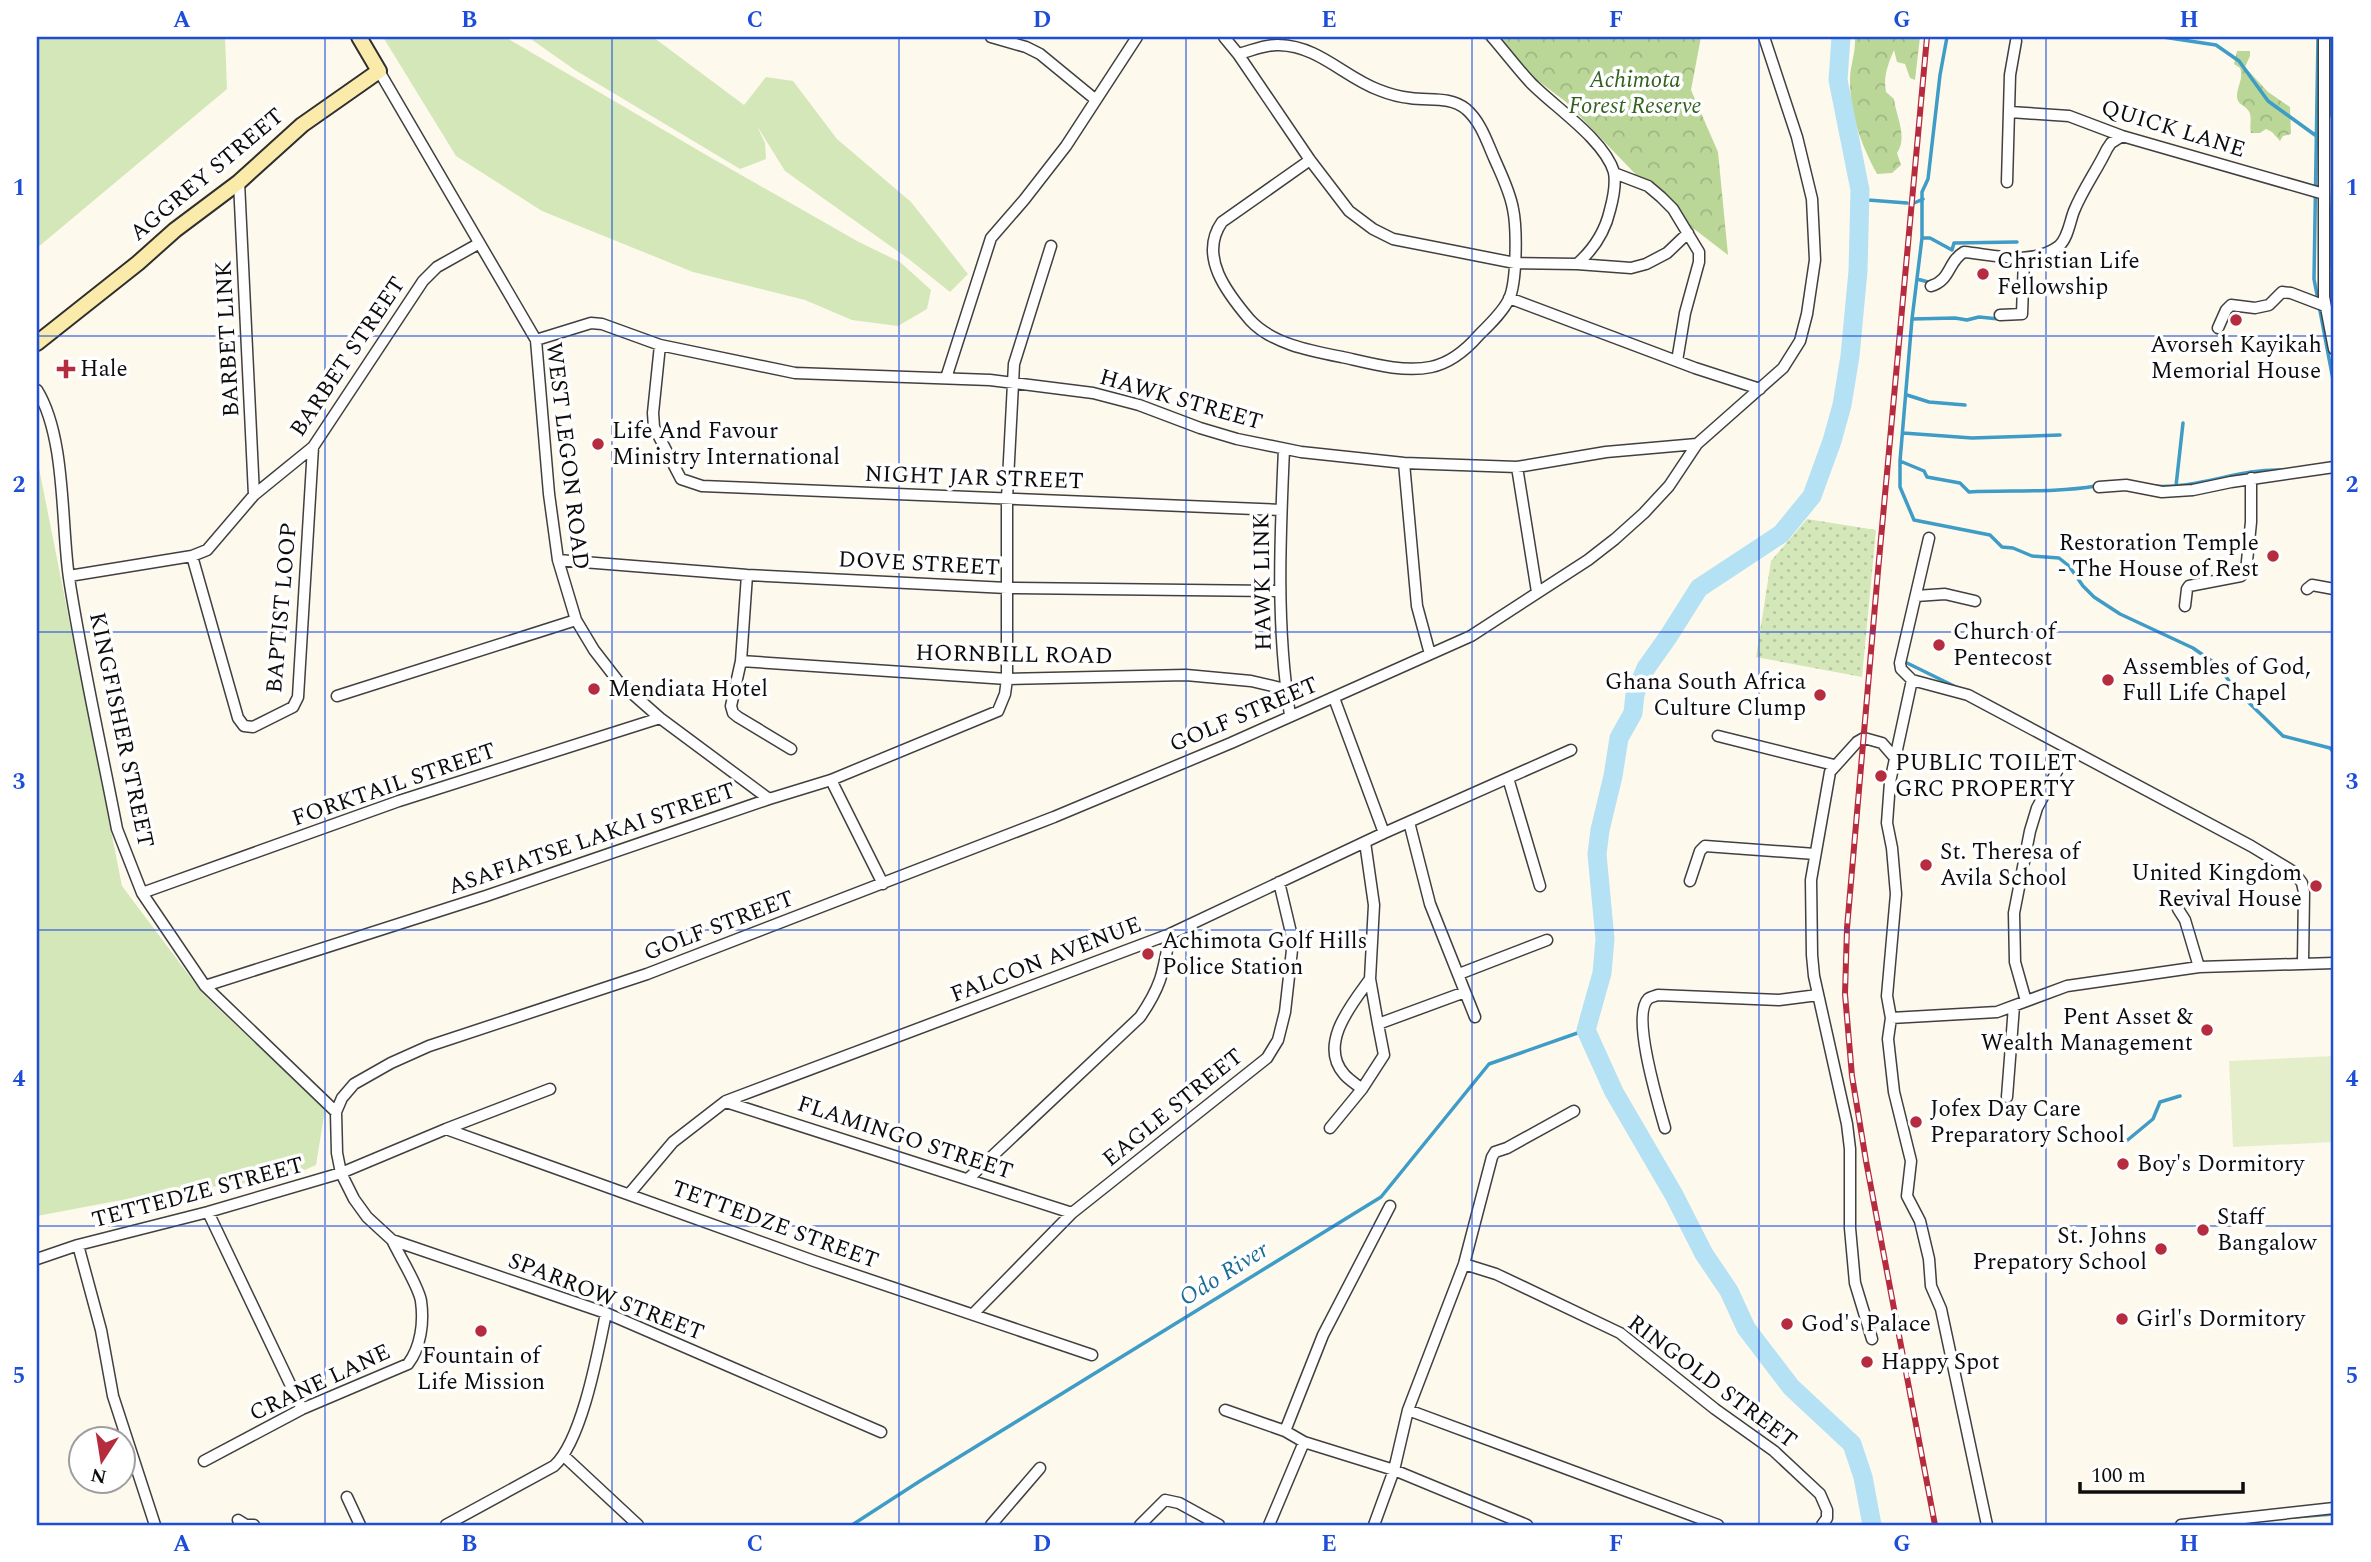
<svg xmlns="http://www.w3.org/2000/svg" width="2371" height="1562" font-family="Spectral,serif">
	<defs>
		<pattern id="forest-crowns" width="20" height="18" patternUnits="userSpaceOnUse" patternTransform="scale(1.75)"><rect width="20" height="18" fill="#bad798"/><path d="M2 6a3 3 0 1 1 6 0M12 15a3 3 0 1 1 6 0" fill="none" stroke="#9fb782"/></pattern>
		<pattern id="park-dots" width="8" height="8" patternUnits="userSpaceOnUse" patternTransform="scale(1.75)"><rect width="8" height="8" fill="#d4e7b8"/><path d="M2 2h.1M6 6h.1" fill="none" stroke="#b5c59d" stroke-width="1.8" stroke-linecap="round"/></pattern>
	</defs>
	<rect width="100%" height="100%" fill="#fef9ed"/>
	<!-- grass -->
	<path fill="#d4e7b8" d="M37 37H225L227 89 37 248Z
		M383 37H505L708 156 857 241 900 262 931 290 927 309 898 326 852 320 805 300 693 272 542 211 456 156Z
		M528 37H653L744 105 766 77 793 81 837 139 911 202 968 274 950 292 910 260 785 171 757 126 765 143 766 159 740 169 575 70Z
		M37 458 122 886 203 994 325 1109 316 1165 284 1179 164 1192 37 1216Z"/>
	<!-- forest -->
	<path fill="url(#forest-crowns)" d="M1481 37H1701L1691 90 1718 152 1728 255 1672 212 1566 102Z
		M1855 37H1920L1915 80 1910 78 1905 64 1897 62 1894 50C1888 64 1883 77 1886 92L1894 99C1896 116 1908 137 1897 153L1901 165 1892 173 1877 174C1861 144 1850 115 1850 80 1850 66 1856 52 1855 37Z
		M2237 51H2250V56L2245 67 2268 92 2290 107 2291 134 2283 136 2280 141 2272 132 2266 129 2260 133H2251C2249 125 2253 116 2248 110 2243 104 2238 105 2237 97 2237 85 2244 79 2240 68L2234 64Z"/>
	<!-- park -->
	<path fill="url(#park-dots)" d="M1807 519 1876 530 1862 677 1756 657 1771 561Z"/>
	<!-- pitch -->
	<path fill="#e5eeca" d="M2334 1056V1142L2233 1147 2229 1061Z"/>
	<g fill="none" stroke-linecap="round" stroke-linejoin="round">
		<!-- stream -->
		<path stroke="#3e9cc7" stroke-width="3.5" d="M1947 37 1940 75 1928 179 1922 192V238L1912 319 1900 461V487L1914 520 1990 535 2002 547 2013 548 2032 556 2059 558 2069 566 2083 586 2094 597 2120 614 2193 648 2216 664 2237 691 2283 736 2330 748 2334 753
			M2163 37 2216 45 2239 61 2268 101 2315 135
			M2318 37 2314 279 2334 385
			M2331 37V112L2334 123
			M2334 159 2329 272 2334 315
			M1860 190 1868 200 1907 203
			M1912 204 1923 199
			M1922 238H1930L1952 250 1954 243 2017 242
			M2038 259H2050
			M1917 279 1932 283
			M1912 319 1955 318 1967 320 1979 317 1999 319
			M1907 395 1929 402 1965 405
			M1903 433 1972 438 2060 435
			M1900 461 1924 471 1927 477 1960 483 1969 492C2012 490 2054 493 2096 486
			M2152 486C2196 490 2239 468 2282 470
			M2176 486 2183 423
			M1903 661 1956 687
			M2124 1143 2153 1119 2160 1102 2180 1096
			M2294 1517 2334 1514
			M852 1525 920 1481 1381 1197 1489 1064 1586 1030"/>
		<!-- river -->
		<path stroke="#b4e1f3" stroke-width="19" d="M1841 37 1838 80 1860 190 1858 271 1850 356 1842 405 1832 441 1812 496 1781 534 1699 588 1668 637 1646 668 1635 694 1633 713 1619 738 1613 776 1600 830 1597 854 1605 939 1602 973 1586 1030 1614 1092 1674 1195 1704 1254 1729 1291 1746 1328 1791 1387 1852 1444 1863 1477 1872 1525"/>
		<!-- street casing -->
		<g stroke="#404040" stroke-width="13">
			<path id="street" d="M991 37 1026 47 1040 54 1096 100
				M1224 37 1238 54 1310 160 1349 211 1373 229 1393 239 1515 263 1577 264 1631 268 1646 264 1667 253 1688 233
				M1492 37C1505 52 1517 68 1530 82 1553 106 1604 139 1614 172 1616 183 1613 199 1610 210 1605 232 1594 249 1577 264
				M2324 37V297L2334 349
				M1238 54C1251 51 1266 44 1279 45 1319 46 1344 77 1379 90 1389 94 1400 97 1410 98 1429 101 1450 96 1466 109 1481 122 1487 142 1495 160 1502 176 1510 192 1513 209 1517 228 1517 282 1509 299 1503 312 1489 325 1479 335 1466 350 1450 363 1431 367 1403 373 1369 363 1342 357 1311 351 1272 344 1250 320 1227 293 1198 256 1222 222L1310 160
				M379 71 536 340 549 494 558 560 576 620 594 650 618 681 660 718 769 799
				M2010 112 2069 116 2122 136 2324 194
				M1614 173 1648 186 1661 197 1673 209 1699 252V262L1685 313 1677 361
				M239 182 254 495
				M2007 182 2010 75 2016 41
				M1931 286C1951 280 1948 261 1964 252 1995 255 2033 266 2059 246 2068 238 2070 221 2074 211 2083 189 2097 170 2107 149L2111 143 2122 136
				M1509 298 1695 368 1760 389
				M2000 315 2022 314 2024 258
				M2218 328 2226 310 2231 305 2255 308 2269 305 2282 292 2291 293 2325 306
				M536 340 591 323 602 324 660 345 795 373 990 380 1093 393 1139 405 1200 428 1237 439 1301 452 1404 463 1517 467 1606 452 1697 444
				M660 345 653 413 654 427 681 479 702 486 1281 510
				M946 378 991 238 1024 200 1066 146 1137 37
				M37 390C66 437 61 523 69 578 82 662 101 746 117 829L142 893 205 986 336 1112
				M1284 449C1280 538 1276 627 1290 715
				M1404 463 1417 606 1430 654
				M1517 467 1537 592
				M2099 487 2126 485 2162 492 2193 490 2231 482 2334 467
				M1929 538 1900 663 1901 669 1912 680 1968 695 2251 846 2294 872 2302 883 2304 892 2303 962
				M192 556 238 718 244 726 253 727 293 707 298 697 313 447
				M558 560 747 575 1007 588 1279 591
				M747 575 741 661 731 706 733 713 738 717 791 749
				M69 576 192 556 207 550 254 495 313 447 423 281 437 267 478 244
				M2307 589 2312 585 2334 589
				M1916 596 1945 594 1975 601
				M2185 606 2187 589 2189 586 2241 576 2246 571 2251 522V478
				M741 661 1007 679 1186 675 1251 681 1285 689
				M1912 680 1890 782 1887 823 1892 848 1896 894 1887 996 1891 1018 1888 1039 1894 1092 1911 1161 1907 1196 1920 1221 1929 1259 1931 1286 1941 1309 1987 1525
				M337 696 576 620
				M1334 698 1384 833
				M1718 736 1834 765
				M1508 778 1540 886
				M831 780 883 884
				M1409 822 1430 904 1475 1017
				M1365 842 1374 905 1370 979 1378 1024 1465 992
				M1690 881 1700 851 1705 846 1815 854
				M142 893 399 801 660 718
				M2178 909 2185 920 2199 967
				M1459 974 1547 940
				M205 986 486 896 769 799 831 780 998 711 1005 694 1007 679V499L1014 364 1051 246
				M2026 1001 2015 962 2014 913 2030 831 2037 808 2069 749
				M1891 1018 1997 1012 2067 986 2199 967 2334 963
				M1362 1089 1384 1055 1378 1024
				M2007 1097 2014 1006
				M726 1102 1072 1213
				M1330 1128 1362 1089C1356 1084 1349 1080 1344 1074 1318 1044 1352 1004 1370 979
				M1665 1128C1659 1106 1631 1016 1648 999 1650 997 1655 996 1658 995L1779 1000 1818 995
				M446 1129 814 1261 1092 1355
				M969 1178 1140 1017C1162 985 1163 972 1170 934
				M630 1193 673 1142 726 1101 1170 934 1384 833 1571 750
				M208 1212 302 1409
				M78 1245 101 1330 113 1396 155 1525
				M37 1259 78 1245 208 1212 341 1173 446 1129 550 1089
				M1464 1264 1496 1274 1620 1333 1715 1409 1774 1451 1820 1494 1827 1510V1518L1822 1525
				M973 1314 1072 1213 1267 1058 1278 1040 1285 1012 1293 941 1279 882
				M1872 1339 1855 1283 1850 1228V1149L1847 1124 1814 976 1812 955 1811 880 1830 772 1857 742 1864 738 1882 743 1895 758
				M1225 1410 1285 1431 1304 1442 1394 1470 1527 1525
				M1408 1410 1718 1525
				M1285 1431 1323 1335 1390 1206
				M881 1432 606 1313 392 1240 367 1217 354 1199 341 1173 337 1153 336 1112 342 1098 354 1084 391 1063 429 1046 647 974 1054 817 1231 743 1471 636 1588 560 1615 539 1644 513 1669 486 1697 444 1783 368 1800 341 1807 314 1815 260 1812 199 1797 137 1764 37
				M565 1457 638 1525
				M204 1461 302 1409 408 1364C421 1347 424 1322 421 1301 419 1287 399 1255 392 1240
				M347 1497 360 1525
				M238 1520 246 1525H254
				M446 1525 554 1466C582 1441 598 1352 606 1313
				M991 1525 1040 1468
				M1140 1525 1165 1500 1179 1503 1219 1525
				M1269 1525 1304 1442
				M1374 1525 1394 1470 1408 1410 1464 1264 1492 1157 1495 1152 1507 1148 1574 1111
				M2181 1525 2334 1508"/>
		</g>
		<!-- secondary casing -->
		<g stroke="#2f2f2f" stroke-width="18">
			<path id="secondary" d="M37 343 138 263 175 230 239 182 302 125 379 71 359 37"/>
		</g>
		<!-- street -->
		<use href="#street" stroke="#fff" stroke-width="10"/>
		<!-- secondary -->
		<use href="#secondary" stroke="#fbebab" stroke-width="14"/>
		<!-- rail casing -->
		<g stroke="#b62b3e" stroke-width="6">
			<path id="rail" d="M1927 37 1878 571 1847 928 1845 994 1852 1076 1866 1161 1935 1525"/>
		</g>
		<!-- rail -->
		<use href="#rail" stroke="#fff" stroke-width="3.5" stroke-dasharray="10" stroke-linecap="butt"/>
	</g>
	<!-- grid -->
	<path fill="none" stroke="#1d4ed8" stroke-width="2" stroke-opacity="0.55" d="M325 37V1525M612 37V1525M899 37V1525M1186 37V1525M1472 37V1525M1759 37V1525M2046 37V1525M37 336H2334M37 632H2334M37 930H2334M37 1226H2334"/>
	<!-- markers -->
	<g fill="#b62b3e" stroke="#fff" stroke-width="2.5">
		<circle cx="1983" cy="274" r="7"/>
		<circle cx="2236" cy="320" r="7"/>
		<path d="M62.5 358.5h7v7h7v7h-7v7h-7v-7h-7v-7h7z"/>
		<circle cx="598" cy="444" r="7"/>
		<circle cx="2273" cy="556" r="7"/>
		<circle cx="1939" cy="645" r="7"/>
		<circle cx="2108" cy="680" r="7"/>
		<circle cx="594" cy="689" r="7"/>
		<circle cx="1820" cy="695" r="7"/>
		<circle cx="1881" cy="776" r="7"/>
		<circle cx="1926" cy="865" r="7"/>
		<circle cx="2316" cy="886" r="7"/>
		<circle cx="1148" cy="954" r="7"/>
		<circle cx="2207" cy="1030" r="7"/>
		<circle cx="1916" cy="1122" r="7"/>
		<circle cx="2123" cy="1164" r="7"/>
		<circle cx="2203" cy="1230" r="7"/>
		<circle cx="2161" cy="1249" r="7"/>
		<circle cx="2122" cy="1319" r="7"/>
		<circle cx="1787" cy="1324" r="7"/>
		<circle cx="481" cy="1331" r="7"/>
		<circle cx="1867" cy="1362" r="7"/>
	</g>
	<g text-anchor="middle" dominant-baseline="central" stroke-width="7" stroke-linejoin="round" paint-order="stroke">
		<!-- park labels -->
		<g font-size="23" font-style="italic" fill="#336120" stroke="#fff">
			<text x="1635" y="80">Achimota<tspan x="1635" dy="26">Forest Reserve</tspan></text>
		</g>
		<!-- street labels -->
		<g font-size="23" fill="#0d0d0d" stroke="#fff">
			<text transform="translate(2173 129) rotate(17)">QUICK LANE</text>
			<text transform="translate(207 175) rotate(-40)">AGGREY STREET</text>
			<text transform="translate(228 339) rotate(-93)">BARBET LINK</text>
			<text transform="translate(348 357) rotate(-56)">BARBET STREET</text>
			<text transform="translate(1181 400) rotate(16)">HAWK STREET</text>
			<text transform="translate(567 456) rotate(83)">WEST LEGON ROAD</text>
			<text transform="translate(974 478) rotate(2)">NIGHT JAR STREET</text>
			<text transform="translate(919 564) rotate(3)">DOVE STREET</text>
			<text transform="translate(1263 582) rotate(-91)">HAWK LINK</text>
			<text transform="translate(282 608) rotate(-85)">BAPTIST LOOP</text>
			<text transform="translate(1014 655) rotate(1)">HORNBILL ROAD</text>
			<text transform="translate(1244 715) rotate(-23)">GOLF STREET</text>
			<text transform="translate(121 730) rotate(78)">KINGFISHER STREET</text>
			<text transform="translate(394 785) rotate(-19)">FORKTAIL STREET</text>
			<text transform="translate(592 839) rotate(-19)">ASAFIATSE LAKAI STREET</text>
			<text transform="translate(719 926) rotate(-21)">GOLF STREET</text>
			<text transform="translate(1046 960) rotate(-21)">FALCON AVENUE</text>
			<text transform="translate(1173 1108) rotate(-39)">EAGLE STREET</text>
			<text transform="translate(905 1138) rotate(18)">FLAMINGO STREET</text>
			<text transform="translate(198 1193) rotate(-15)">TETTEDZE STREET</text>
			<text transform="translate(775 1225) rotate(20)">TETTEDZE STREET</text>
			<text transform="translate(606 1297) rotate(21)">SPARROW STREET</text>
			<text transform="translate(1712 1382) rotate(37)">RINGOLD STREET</text>
			<text transform="translate(320 1383) rotate(-25)">CRANE LANE</text>
		</g>
		<!-- poi labels -->
		<g font-size="23" fill="#0d0d0d" stroke="#fff" text-anchor="start">
			<text x="1997" y="261">Christian Life<tspan x="1997" dy="26">Fellowship</tspan></text>
			<text x="2236" y="345" text-anchor="middle">Avorseh Kayikah<tspan x="2236" dy="26">Memorial House</tspan></text>
			<text x="80" y="369">Hale</text>
			<text x="612" y="431">Life And Favour<tspan x="612" dy="26">Ministry International</tspan></text>
			<text x="2259" y="543" text-anchor="end">Restoration Temple<tspan x="2259" dy="26">- The House of Rest</tspan></text>
			<text x="1953" y="632">Church of<tspan x="1953" dy="26">Pentecost</tspan></text>
			<text x="2122" y="667">Assembles of God,<tspan x="2122" dy="26">Full Life Chapel</tspan></text>
			<text x="1806" y="682" text-anchor="end">Ghana South Africa<tspan x="1806" dy="26">Culture Clump</tspan></text>
			<text x="608" y="689">Mendiata Hotel</text>
			<text x="1895" y="763">PUBLIC TOILET<tspan x="1895" dy="26">GRC PROPERTY</tspan></text>
			<text x="1940" y="852">St. Theresa of<tspan x="1940" dy="26">Avila School</tspan></text>
			<text x="2302" y="873" text-anchor="end">United Kingdom<tspan x="2302" dy="26">Revival House</tspan></text>
			<text x="1162" y="941">Achimota Golf Hills<tspan x="1162" dy="26">Police Station</tspan></text>
			<text x="2193" y="1017" text-anchor="end">Pent Asset &amp;<tspan x="2193" dy="26">Wealth Management</tspan></text>
			<text x="1930" y="1109">Jofex Day Care<tspan x="1930" dy="26">Preparatory School</tspan></text>
			<text x="2137" y="1164">Boy's Dormitory</text>
			<text x="2217" y="1217">Staff<tspan x="2217" dy="26">Bangalow</tspan></text>
			<text x="2147" y="1236" text-anchor="end">St. Johns<tspan x="2147" dy="26">Prepatory School</tspan></text>
			<text x="2136" y="1319">Girl's Dormitory</text>
			<text x="1801" y="1324">God's Palace</text>
			<text x="481" y="1356" text-anchor="middle">Fountain of<tspan x="481" dy="26">Life Mission</tspan></text>
			<text x="1881" y="1362">Happy Spot</text>
		</g>
		<!-- water labels -->
		<g font-size="24" font-style="italic" fill="#1c6c98" stroke="#fff">
			<text transform="translate(1224 1274) rotate(-32)">Odo River</text>
		</g>
	</g>
	<!-- border -->
	<rect width="2371" height="1562" fill="none" stroke="#ffffff" stroke-width="77"/>
	<!-- north arrow -->
	<g transform="translate(102 1460) rotate(192)"><circle r="33" fill="#ffffff" stroke="#9e9e9e" stroke-width="2"/>
	<path d="M0-5L12 26L0 18L-12 26Z" fill="#b62b3e"/>
	<text y="-10" font-size="19" font-weight="bold" text-anchor="middle" fill="#0d0d0d">N</text>
	</g>
	<!-- scale -->
	<path d="M2080 1482v10h163v-10" fill="none" stroke="#0d0d0d" stroke-width="3.5"/>
	<text x="2091" y="1482" font-size="21" fill="#0d0d0d" stroke="#ffffff" stroke-width="5" paint-order="stroke">100 m</text>
	<rect x="38" y="38" width="2294" height="1486" fill="none" stroke="#1d4ed8" stroke-width="2.5"/>
	<g font-size="23" text-anchor="middle" font-weight="bold" fill="#1d4ed8">
		<text x="182" y="27">A</text>
		<text x="469" y="27">B</text>
		<text x="755" y="27">C</text>
		<text x="1042" y="27">D</text>
		<text x="1329" y="27">E</text>
		<text x="1616" y="27">F</text>
		<text x="1902" y="27">G</text>
		<text x="2189" y="27">H</text>
		<text x="19" y="195">1</text>
		<text x="2352" y="195">1</text>
		<text x="19" y="492">2</text>
		<text x="2352" y="492">2</text>
		<text x="19" y="789">3</text>
		<text x="2352" y="789">3</text>
		<text x="19" y="1086">4</text>
		<text x="2352" y="1086">4</text>
		<text x="19" y="1383">5</text>
		<text x="2352" y="1383">5</text>
		<text x="182" y="1551">A</text>
		<text x="469" y="1551">B</text>
		<text x="755" y="1551">C</text>
		<text x="1042" y="1551">D</text>
		<text x="1329" y="1551">E</text>
		<text x="1616" y="1551">F</text>
		<text x="1902" y="1551">G</text>
		<text x="2189" y="1551">H</text>
	</g>
</svg>
